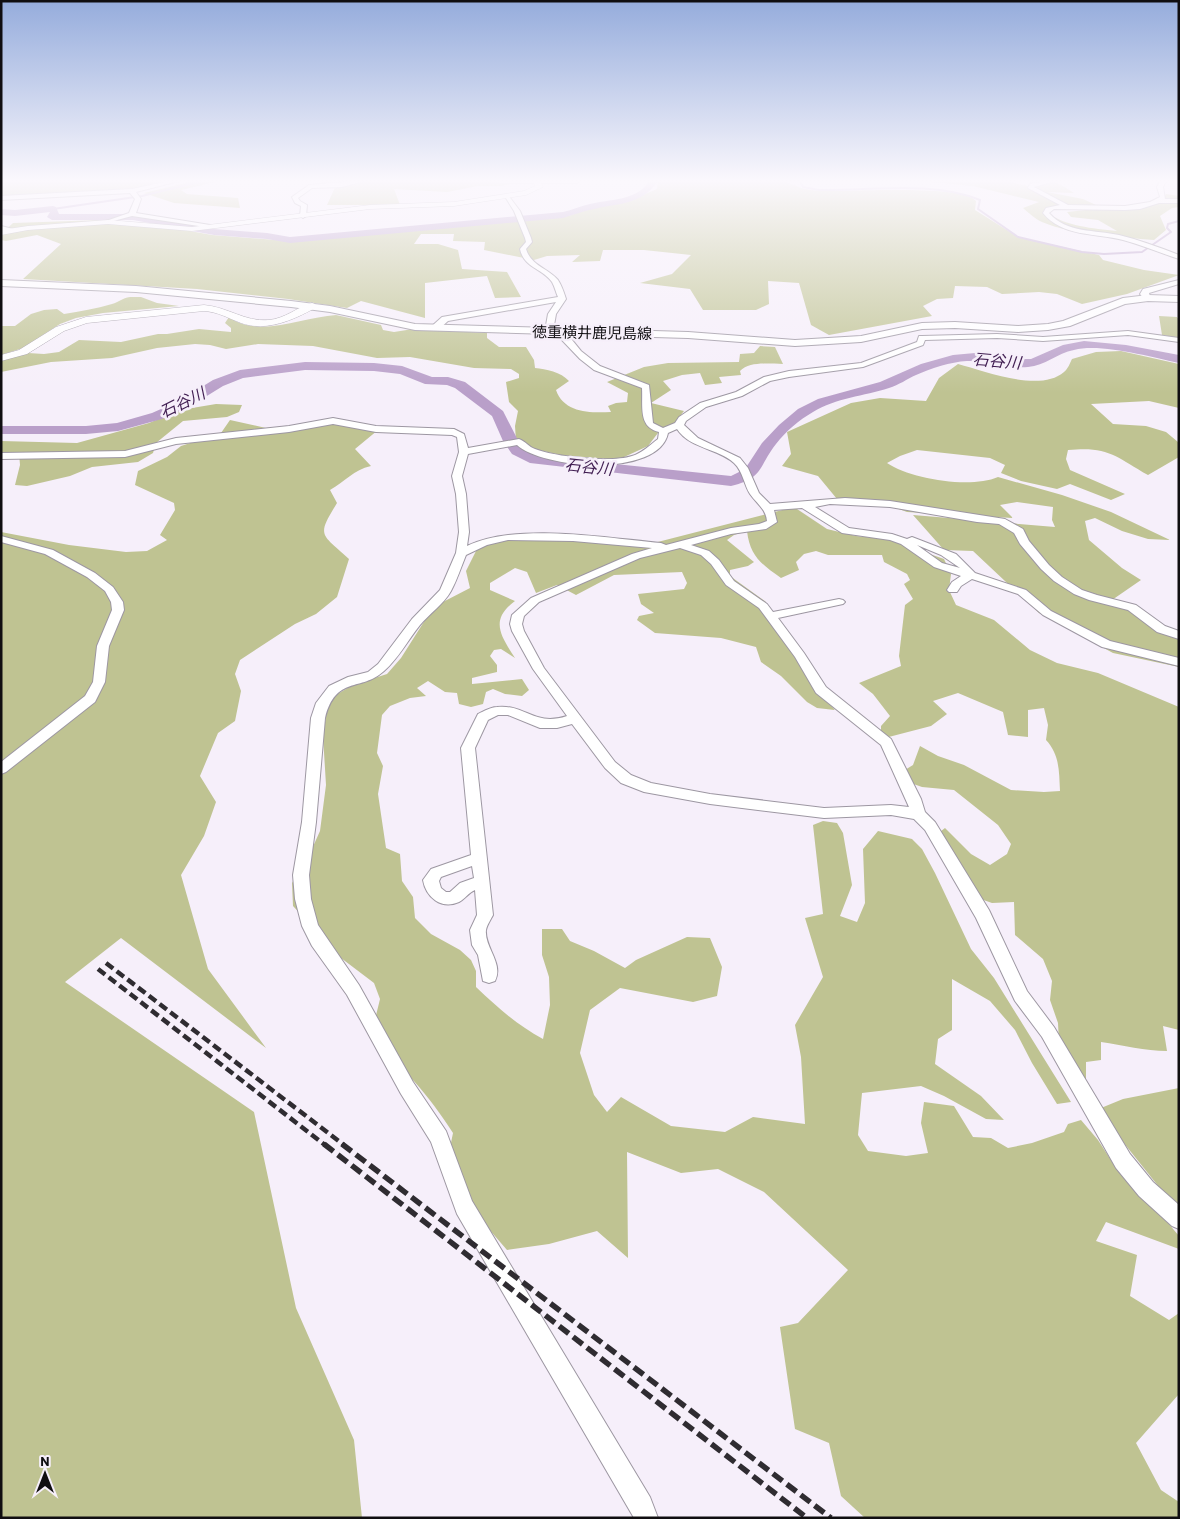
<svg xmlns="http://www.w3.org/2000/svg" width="1180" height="1519" font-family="Barlow,'Noto Sans JP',sans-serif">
	<rect width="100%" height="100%" fill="#f6effa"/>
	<!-- forest -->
	<path fill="#bfc392" d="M1 181H170L90 196 27 194 1 196Z
		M194 181H219L181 190 187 194 238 198 240 208 174 203 144 193Z
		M321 181H526L500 186H478L447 192 394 189 400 205H327L337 183Z
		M658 181H783L804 189 819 191C844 192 964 184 976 201L975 210 1018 237 1099 255 1103 260 1144 270 1179 275 1127 294 1082 304 1057 294 1039 292 1002 294 987 287 955 286 953 298 937 299 923 306 932 316 829 335 811 325 799 283 768 281 769 304 756 310H703L690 289 640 283 672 274 691 255 644 250H603L600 261 572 262 580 255 547 256 534 260 484 250 485 242 453 241 454 234H421L414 244H438L458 250 462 269 507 272 521 297 495 298 487 276 425 283V318L361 301 347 308 288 299 197 289 23 279 61 244 37 235 6 241 1 240V234L13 223 102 220 173 228 212 235 289 241 568 216 597 206 628 201 657 189Z
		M921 181H1005L1028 186C1047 175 1057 182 1074 193L1047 192 1083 199 1096 205 1062 206 1046 212C1067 227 1092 228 1117 231L1098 220 1071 217 1067 212 1113 207H1145L1164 198 1166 194 1179 196V207L1172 208 1160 216 1166 230 1154 240C1120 237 1073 235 1042 222 1035 219 1029 213 1023 208L1039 202 973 186Z
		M130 297H141L157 303 179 306 103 313 76 318 60 324 23 348 1 355V326H15L31 314 44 310 57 309 64 314C80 311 96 309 112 304 119 302 122 298 130 297Z
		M336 315 381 325 383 330 394 332 413 329 487 333V338L499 347H526L534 360 535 368C546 369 561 372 569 381L556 390C564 413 590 413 611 412L608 406 616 403 627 402 628 393 607 382 644 367 668 363 739 362 740 354 754 353 760 346 775 347 783 364C769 364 750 361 740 371L741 375 719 377 722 383 705 385 700 373 682 375 663 381 671 390 651 403 684 411 671 427 661 429 648 446 622 458 608 459 561 455 525 447 516 441 515 426 518 411 509 402 506 382 519 378V374L511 369 474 368 410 357 377 358 313 346 258 344 226 349 210 345 195 344 157 348 112 358 51 362 1 372V361L28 353 44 354 59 352 79 340 121 342 158 334H167L199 329 231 332V328L225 323 229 317C259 339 302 317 336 315Z
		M1159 316 1177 317 1179 320V338L1162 335Z
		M1121 351 1179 364V408L1149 401 1091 404 1113 424 1146 426 1166 432 1178 442 1179 457 1148 475C1115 456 1108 446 1068 450L1066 459 1070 470 1125 494 1111 500 1070 484 1057 489 1021 481 1001 473 1005 465 990 458 917 450 900 456 887 463C911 479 970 489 998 477L1062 495 1111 512 1170 540 1148 539 1122 531 1095 518 1085 521 1089 540 1122 568 1141 580 1112 600 1171 631 1179 630V667L1113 653 1039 613 973 551 944 550 913 515 1055 527 1052 520 1053 507 1017 502 1000 505 1013 518 907 512 888 505 837 499 818 476 782 466 791 454 787 432 851 403 880 398 926 401 939 378 958 364C985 371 1040 393 1064 372 1068 369 1070 363 1072 359L1096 352Z
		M216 404 242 405 239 412 227 417 183 421 156 443 153 453 138 462 92 467 70 476 27 486 15 485 20 465 19 453H1V441L77 443 149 423 180 410Z
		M230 420 266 428 330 422 378 430 355 449 371 466C353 470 346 481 330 490L337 503C316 537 321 533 349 559L337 597 316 614 295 624 240 660 235 674 241 691 235 721 218 733 200 776 216 802 204 836 181 875 208 969 266 1048 121 938 65 982 254 1112 296 1308 354 1440 362 1518H1V532L69 545 126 552 147 551 167 540 160 535 175 510 174 503 135 485 138 471 167 457 181 446 221 433Z
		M794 507 827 529 856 536 887 539 944 559 951 574 949 590 956 605 994 620 1030 650 1057 663 1098 673 1179 707V1030L1163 1026 1167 1051C1145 1051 1123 1045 1101 1042V1060L1086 1062V1089L1059 1043 1058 1023 1050 1000 1052 981 1043 959 1015 935 1014 902 992 903 975 897 936 835 945 828 971 854 990 865 1007 854 1011 844 998 825 954 790 922 787 905 781 900 773 913 765 920 746 938 756 964 765 1011 790 1044 792 1060 791C1059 772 1060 755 1046 740L1048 725 1044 708 1028 710V737L1008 735 1003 712 958 693 933 701 947 714 931 726 881 739V726L890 716 873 694 859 683 901 666 899 656 905 605 913 599 904 584 910 580 907 574 884 562 882 555H828L816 551 804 554 796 562 799 570 781 578C761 564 750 556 747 531L734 535 727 540 754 562 748 566 730 570V576L766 602 767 616 820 693 835 710 817 708 807 702 781 676 761 662 756 647 721 638 655 633 637 620 639 616 654 613 641 604 638 594 684 589 687 583 682 572 614 575 576 595 557 585 536 593 527 572 515 568 490 583V590L515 601C489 620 501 636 515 658L501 649 494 650 490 656 497 665V672L472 678V684L522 679 529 690 522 696 505 694 493 689 486 692 483 704 471 707 459 704 457 693 445 692 428 681 417 688 426 696 410 698 390 706 382 715 377 753 383 766 378 794 386 848 400 854 402 881 413 897 415 918 431 934 460 950 471 960 476 971V987C497 1007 517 1025 543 1039L550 1005 549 977 542 955V929H562L570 941 594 951 625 968 636 960 687 937 710 938 722 967 717 996 693 1002 620 988 590 1010 580 1053 594 1095 607 1112 621 1097 671 1126 725 1132 753 1117 805 1124 801 1057 795 1025 823 977 805 918 823 914 813 825 823 821 837 823 843 833 852 885 840 916 857 922 865 903 863 849 878 831 912 839 922 849 935 873 971 949 994 978 1071 1102 1057 1104 1032 1063 1015 1030 990 1001 952 979V1030L938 1039 935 1064 981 1096 1004 1120 986 1119 944 1096 921 1086 862 1093 858 1135 868 1151 906 1156 928 1153 921 1123 924 1102 954 1106 973 1137 991 1138 1008 1148 1032 1143 1064 1132 1068 1124 1081 1120 1098 1140 1118 1171 1158 1211 1179 1236V1249L1106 1222 1096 1241 1137 1255 1130 1296 1169 1320 1179 1313V1394L1136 1443 1161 1490 1179 1502V1518H865L841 1496 829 1443 795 1429 780 1327 798 1323 848 1270 764 1192 718 1169 681 1173 627 1152 628 1258 597 1231 549 1244 507 1250 444 1177 453 1133C429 1095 403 1068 371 1036L380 999 374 983 341 958 293 906 292 883 311 851 320 831 326 785 323 736 327 709 334 696 353 685 387 674 401 658 427 617 441 603 470 588 466 571 478 547 505 539 533 536 642 546Z
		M1179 1088V1212L1111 1127 1101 1108 1123 1099Z"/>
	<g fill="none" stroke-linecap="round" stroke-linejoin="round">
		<!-- stream -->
		<path stroke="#b99fc9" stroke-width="2" d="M800 181 803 187 819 190C870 191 933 180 980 200L978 209 1018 237 1082 252 1104 254 1142 252 1171 232 1167 228 1168 224 1179 221
			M53 209 142 196 202 181"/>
		<!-- river -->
		<path fill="#b99fc9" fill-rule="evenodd" d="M647 181 657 182C642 205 618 203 594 209 583 211 573 215 563 218L290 243 267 239 214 235 133 220H52L47 217 50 212 15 216 1 215V209L15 210 53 206 56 207 59 214H133L214 229 267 233 290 237 563 212C572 210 581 206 590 204 609 199 635 201 648 183Z
			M1084 341 1126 345 1179 355V363C1150 357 1101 343 1074 350 1057 353 1045 366 1028 367 1007 369 988 360 967 361 950 362 932 368 916 375 907 379 899 385 889 388 864 396 836 398 813 412 799 420 786 431 776 444 758 467 764 478 731 486L530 463 512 454 503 441 492 416 455 388 447 385 425 384 400 374 374 371 305 370 243 378 223 386 189 407 162 419 118 431 86 434H1V426H86L117 423 152 413 179 401 213 380 240 370 305 362 374 363 402 366 432 377H448L465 382 503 411 522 448 538 456 731 476 745 469 762 443 779 425 798 409 818 399 880 382 921 364 953 355 975 353 1015 359H1031L1063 345Z"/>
		<!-- minor casing -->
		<g stroke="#9d97a2" stroke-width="2">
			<path id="minor" d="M169 181H179L136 192 141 199 136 213 210 225 212 226V228L132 216 106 223V221L129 213 135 199 130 193 1 200V196L132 189Z
				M354 181H364L342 187 312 188 298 198 300 201 307 205 306 216 303 218 300 216 301 206 295 203 292 197 309 185Z
				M497 181H580L577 183H500Z
				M1045 181H1055L1034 187 1068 205 1125 206 1150 202 1160 197 1157 187 1160 181H1166L1163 187 1165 199H1179V203H1159L1140 209 1125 210 1054 209 1049 213C1066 233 1096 230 1119 235 1139 240 1159 247 1179 255V259C1160 253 1142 245 1123 240 1096 233 1062 237 1043 213L1046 208 1060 205 1028 188 1030 184Z
				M504 195H508L520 211 531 238 532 242 526 249C531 266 548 268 558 280 562 286 564 293 566 299L556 314 553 331 549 333 545 331 548 314 556 302 448 321 438 330H432V326L442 317 558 297C556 293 555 287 552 282 542 268 524 268 520 249L526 242 525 238 514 211Z
				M1 226 17 230 14 232 1 230Z
				M1179 280V284L1149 293 1151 300H1145L1140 294 1143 289Z
				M558 330H564L581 351 600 366 649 385 653 423 663 428 675 423 679 417 700 403 736 392 764 377 789 371 861 363 917 342 919 336H922L997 334 1043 337 1128 331 1179 338V342L1128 335 1043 341 997 338 925 340 923 345 863 367 789 377 770 381 742 396 706 407 686 421 684 425 698 438 740 458 748 468 759 493 770 504 845 498 890 501 1005 519 1023 529 1029 541 1049 565 1062 577 1082 590 1097 595 1136 605 1165 626 1179 631V639L1157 632 1128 610 1089 600 1074 594 1054 581 1041 569 1020 544 1014 533 999 524 977 522 890 507 830 504 815 507 849 528 892 534 907 539 912 537 956 554 975 573 1026 590 1051 611 1110 641 1179 658V666L1102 647 1043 615 1018 594 972 579 961 586 957 592H949L947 590 952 582 961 576 934 567 901 544 890 540 842 533 802 508 774 510 777 522 766 529 731 534 691 545 709 551 719 560 734 581 767 604 773 612 839 599 843 600 845 602 843 604 778 618 804 653 826 687 891 739 921 799 925 812 935 822 989 910 1027 991 1054 1027 1130 1154 1153 1182 1179 1205V1229L1172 1226 1139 1196 1116 1168 1042 1037 1015 1001 976 918 925 830 914 819 891 815 824 818 710 804 644 792 621 783 605 768 572 724 557 728H540L508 715H498L488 720 475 748 493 915C491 919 487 925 486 930 484 947 504 963 495 981L489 983 483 981 478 955 472 945 470 930 477 915 475 890C468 893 465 899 459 902 441 910 426 897 423 880L431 869 471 855 461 748 478 714C484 711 491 707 497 707 526 704 534 727 567 716L533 669 512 631 510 624 512 615 531 598 632 554 652 548 573 541 508 540 487 545 466 555C461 567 457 580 451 591 444 604 429 614 420 625 408 640 398 659 384 671 361 692 336 675 325 718L316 822 309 875 311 899 318 925 359 985 413 1082 446 1131 472 1201 650 1497 658 1518H634L457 1214 431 1142 401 1094 347 995 312 946 302 926 295 899 293 875 302 822 311 718 316 703 329 686 348 677 368 672 378 664 412 619 440 590 456 553 459 532 456 494 452 476 459 452 457 437 452 435 376 432 333 424 289 432 176 444 125 457 1 459V453L125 451 176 438 289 426 333 418 376 426 454 429 464 434 468 448 519 439C525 441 529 447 535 449 556 457 611 463 632 456 642 453 650 445 658 439L659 432C638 427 643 407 642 388L594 370 580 359 559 337ZM677 429C690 449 718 448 734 463 743 471 744 485 750 494 757 504 766 509 767 521L759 524 731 528 666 545 661 543C606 538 517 522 467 546L469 532 466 494 462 476 468 454 517 445C543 469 659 478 668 433ZM917 545 941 555 960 568 942 563ZM680 548 701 555 711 564 726 585 759 608 795 657 816 693 881 745 909 807 891 805 824 808 710 794 651 783 631 775 615 762 544 668 524 631 522 624 524 616 539 602 640 558ZM472 866 474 878 460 883 450 892H446L441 888 439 881 441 877Z
				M1 536 53 550 95 573 113 587 123 602 124 610 109 646 105 682 95 702 6 772 1 774V762L85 696 93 682 97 646 112 610 111 602 105 591 87 577 45 554 1 542Z"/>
		</g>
		<!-- tertiary casing -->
		<g stroke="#9d97a2" stroke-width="1">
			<path id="tertiary" d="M534 181H540L543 187 526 195 454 206 370 209 192 231 108 224 28 230 1 235V230L28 226 108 220 192 227 370 205 454 202 524 191 535 186Z
				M312 303 315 304V308C293 320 267 332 241 323 228 318 218 312 204 311L87 323 64 331 27 354 1 361V355L19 350 56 327 86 317 204 305C228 307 245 322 268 320 285 319 297 307 312 303Z"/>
		</g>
		<!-- secondary casing -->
		<g stroke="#9d97a2" stroke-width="2">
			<path id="secondary" d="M1 280 136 286 291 301 330 306 415 324 688 332 795 340 861 336 922 323 955 322 1018 326 1048 324 1063 321 1123 298 1148 295 1179 296V302L1148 301 1125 304 1070 326 1048 330 1018 332 955 328 922 329 861 342 795 346 688 338 415 330 330 312 291 307 136 292 1 286Z"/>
		</g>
		<!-- minor -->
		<use href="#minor" fill="#fff" fill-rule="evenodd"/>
		<!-- tertiary -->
		<use href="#tertiary" fill="#fff" fill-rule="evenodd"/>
		<!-- secondary -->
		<use href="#secondary" fill="#fff" fill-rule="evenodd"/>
		<!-- rail-far1 -->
		<path stroke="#2f2c31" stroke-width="4.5" stroke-dasharray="9 4.5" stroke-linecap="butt" d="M106 963 344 1145
			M98 969 325 1145"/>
		<!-- rail -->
		<path stroke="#2f2c31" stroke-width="5.5" stroke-dasharray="12 5.5" stroke-linecap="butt" d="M324 1144 807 1518
			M342 1144 831 1518"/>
	</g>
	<!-- sky -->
	<linearGradient id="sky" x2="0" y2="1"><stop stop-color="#95acdc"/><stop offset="0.46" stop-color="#fbf8fd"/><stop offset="1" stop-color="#fbf8fd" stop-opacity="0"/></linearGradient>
	<rect width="1180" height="393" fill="url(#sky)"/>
	<g text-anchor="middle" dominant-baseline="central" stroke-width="5" stroke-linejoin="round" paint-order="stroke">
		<!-- far-street labels -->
		<g font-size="15" fill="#100e11" stroke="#f6effa">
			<text transform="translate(592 332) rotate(1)">徳重横井鹿児島線</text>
		</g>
		<!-- far-water labels -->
		<g font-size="16" font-style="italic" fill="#411e52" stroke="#f6effa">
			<text transform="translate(997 360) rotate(5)">石谷川</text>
			<text transform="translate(182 402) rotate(-26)">石谷川</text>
			<text transform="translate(589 466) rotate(6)">石谷川</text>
		</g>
	</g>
	<!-- border -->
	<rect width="1180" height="1519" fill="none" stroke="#100e11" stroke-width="5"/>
	<!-- north arrow -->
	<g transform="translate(45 1474)" stroke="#f6effa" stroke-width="4" paint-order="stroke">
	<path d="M0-4L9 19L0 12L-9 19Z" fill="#100e11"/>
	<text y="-8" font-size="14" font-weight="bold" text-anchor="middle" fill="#100e11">N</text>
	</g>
</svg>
